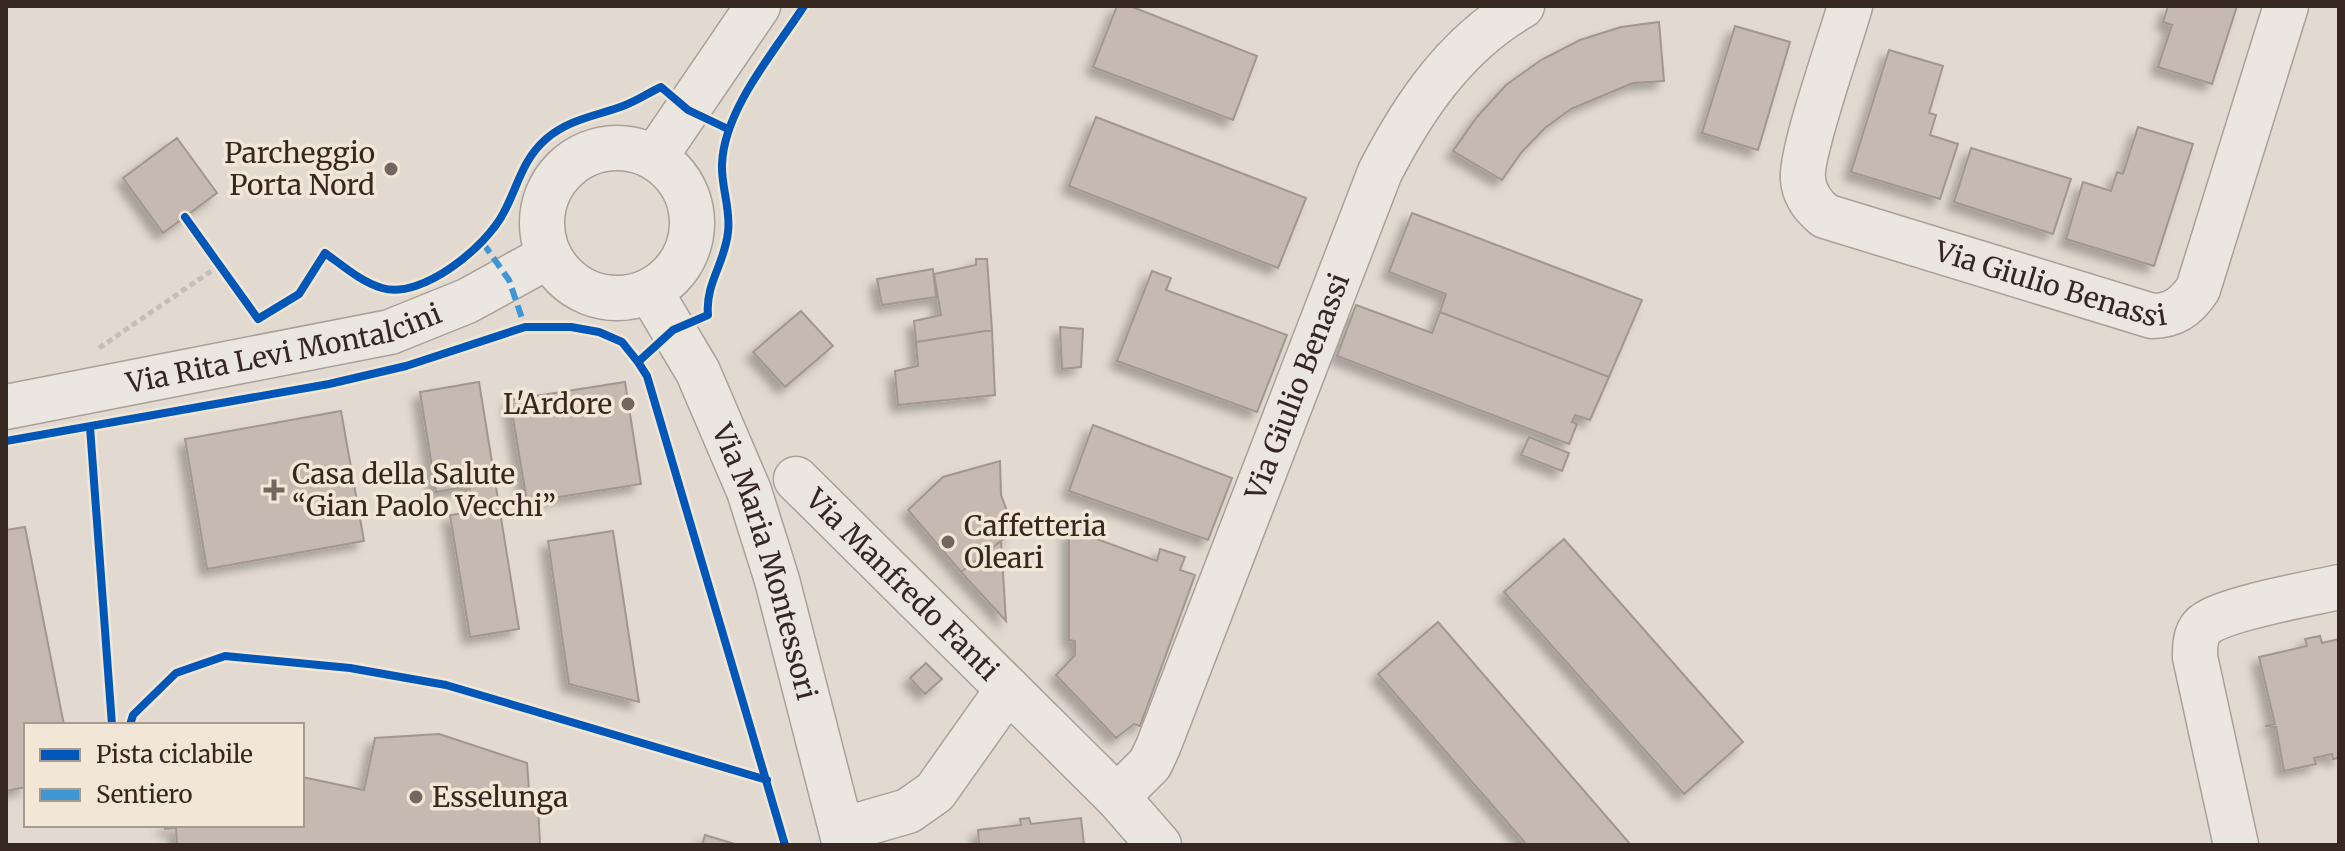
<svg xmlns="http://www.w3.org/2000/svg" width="2345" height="851" font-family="Merriweather,serif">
	<defs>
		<filter id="shadow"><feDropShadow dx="-7" dy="7" stdDeviation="4" flood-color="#0004"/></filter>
	</defs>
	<rect width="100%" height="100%" fill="#e2dad0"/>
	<!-- building -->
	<path fill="#c5b9b1" stroke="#a2968f" stroke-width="2" filter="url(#shadow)" d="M1117 6H1130L1257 56 1233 120 1093 67Z
		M2168 6H2237L2212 84 2158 67 2172 25 2163 22Z
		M1659 22 1664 81 1633 83 1571 109 1545 128 1521 153 1502 180 1453 151 1477 117 1506 85 1541 60 1580 40 1621 27Z
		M1735 26 1790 42 1758 150 1702 133Z
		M1889 50 1943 66 1929 113 1936 115 1930 135 1958 144 1940 199 1851 172Z
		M1096 117 1306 198 1278 268 1069 186Z
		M2138 127 2193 144 2154 266 2066 239 2083 182 2111 191 2117 172 2123 174Z
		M177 138 217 193 163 233 123 178Z
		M1971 148 2071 179 2053 234 1954 202Z
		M1412 213 1642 300 1609 377 1440 312 1446 294 1389 272Z
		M976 259H987L992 330 916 342 914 321 941 315 934 274 976 265Z
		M933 269 936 297 882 305 877 279Z
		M1152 271 1171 278 1166 290 1287 335 1257 412 1117 361Z
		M1356 305 1432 333 1440 312 1609 377 1590 420 1575 415 1572 422 1577 424 1569 444 1337 356Z
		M801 311 833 346 785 387 753 352Z
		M1060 327 1083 329 1081 367 1062 369Z
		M992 330 995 395 898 405 895 371 918 366 916 342Z
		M479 382 519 629 470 637 450 515 473 512 469 486 436 492 420 392Z
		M625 382 641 484 527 502 510 400Z
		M341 411 364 541 207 569 185 439Z
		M1093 425 1232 478 1208 540 1069 491Z
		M1529 437 1569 453 1562 471 1521 455Z
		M1000 461 1001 495 1007 511 988 527 994 532 1002 526 1010 534 961 572 908 510 943 477Z
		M25 527 64 725H26V787L6 791V530Z
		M1069 529 1157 561 1160 549 1185 557 1180 570 1195 575 1140 726 1134 724 1116 738 1056 675 1075 655V641L1069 640Z
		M613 531 639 702 569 684 548 541Z
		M1564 539 1743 742 1684 794 1504 592Z
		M1001 541 1006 621 961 572Z
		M1438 622 1631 845H1527L1378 674Z
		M2320 636 2322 643 2339 639V758L2333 759 2332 754 2314 758 2316 764 2284 771 2276 727 2265 726 2275 724 2259 657 2307 646 2305 639Z
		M926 663 942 679 925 694 910 678Z
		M439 734 527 763 530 804H538L540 845H177L176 828 165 829V825H302V777L364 790 375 738Z
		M1029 818 1031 824 1081 818 1084 845H979L978 830 1021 825 1020 819Z
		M705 835 738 845H702Z"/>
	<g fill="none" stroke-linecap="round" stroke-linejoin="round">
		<!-- minor casing -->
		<g stroke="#a8a099" stroke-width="47">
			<g id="minor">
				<path id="s1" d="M1850 6C1841 39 1800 153 1803 179 1804 194 1814 207 1825 216L2152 316C2173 316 2186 307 2198 289L2286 6"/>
				<circle cx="617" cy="223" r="75"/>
				<path d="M655 157 758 6"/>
				<path id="s2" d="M650 291 698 372 749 491 777 580 845 845"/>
				<path id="s3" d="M6 407 390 332 467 301 549 256"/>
				<path id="s4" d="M796 479 1117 797 1159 845"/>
				<path id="s5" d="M1117 797 1150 764 1158 747 1380 172C1414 106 1456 44 1522 6"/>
				<path d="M842 830 908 811 935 792 1008 689"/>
				<path d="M2236 845 2195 657C2195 647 2195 635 2202 627 2215 610 2314 593 2339 587"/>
			</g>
		</g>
		<!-- path -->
		<path stroke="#c3beb8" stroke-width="5" stroke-dasharray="6 4" stroke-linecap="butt" d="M99 348 220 265"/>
		<!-- minor -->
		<use href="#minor" stroke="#ebe7e0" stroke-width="44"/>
		<!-- quiet -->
		<path stroke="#3e96d5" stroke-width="6" stroke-dasharray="12 6" stroke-linecap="butt" d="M483 243 509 280 525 327"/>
		<!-- cycleway casing -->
		<g stroke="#f2e6d7" stroke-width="13">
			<path id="cycleway" d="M185 217 258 319 299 294 325 253C342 265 361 282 382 288 422 300 487 246 504 212 518 186 522 160 546 139 569 119 596 116 623 106 637 101 648 93 661 87L688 110 728 129
				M638 362 647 376 785 845
				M90 427 112 725
				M6 441 329 384 406 366 525 327H571L599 332 622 342 638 362 673 330 708 315C705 284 725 263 728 232 731 209 721 187 722 164 724 109 775 51 804 6
				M130 725 133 715 176 673 225 656 350 668 446 685 767 780"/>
		</g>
		<!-- cycleway -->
		<use href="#cycleway" stroke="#0057b8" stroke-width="8"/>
	</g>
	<!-- markers -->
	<g fill="#72665e" stroke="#f2e6d7" stroke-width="3">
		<circle cx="391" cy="169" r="8"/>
		<circle cx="628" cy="404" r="8"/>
		<path d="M270 478h8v8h8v8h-8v8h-8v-8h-8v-8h8z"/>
		<circle cx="948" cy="542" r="8"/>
		<circle cx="416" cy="797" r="8"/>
	</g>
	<g text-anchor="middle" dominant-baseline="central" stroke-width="7" stroke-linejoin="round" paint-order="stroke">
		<!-- poi labels -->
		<g font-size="28" fill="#362821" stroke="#f2e6d7" text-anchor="start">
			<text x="375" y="153" text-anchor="end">Parcheggio<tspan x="375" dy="32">Porta Nord</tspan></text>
			<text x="612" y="404" text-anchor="end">L'Ardore</text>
			<text x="292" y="474">Casa della Salute<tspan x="292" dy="32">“Gian Paolo Vecchi”</tspan></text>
			<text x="964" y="526">Caffetteria<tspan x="964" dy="32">Oleari</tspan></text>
			<text x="432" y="797">Esselunga</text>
		</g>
		<!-- street labels -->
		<g font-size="28" fill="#362821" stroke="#f2e6d7">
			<text stroke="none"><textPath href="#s1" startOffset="460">Via Giulio Benassi</textPath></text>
			<text stroke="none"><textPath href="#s3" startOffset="284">Via Rita Levi Montalcini</textPath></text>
			<text stroke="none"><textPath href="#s5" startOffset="452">Via Giulio Benassi</textPath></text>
			<text stroke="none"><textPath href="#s2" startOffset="296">Via Maria Montessori</textPath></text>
			<text stroke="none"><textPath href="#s4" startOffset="150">Via Manfredo Fanti</textPath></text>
		</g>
	</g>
	<!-- border -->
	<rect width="2345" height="851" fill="none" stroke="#362821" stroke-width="16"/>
	<!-- legend -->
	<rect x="24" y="723" width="280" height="104" fill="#f2e6d7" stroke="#a79a8e" stroke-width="2"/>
	<rect x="40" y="749" width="40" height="12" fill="#0057b8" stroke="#a79a8e" stroke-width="2"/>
	<text x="96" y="763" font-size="24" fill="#362821">Pista ciclabile</text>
	<rect x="40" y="789" width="40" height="12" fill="#3e96d5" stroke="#a79a8e" stroke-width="2"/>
	<text x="96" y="803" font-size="24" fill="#362821">Sentiero</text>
</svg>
